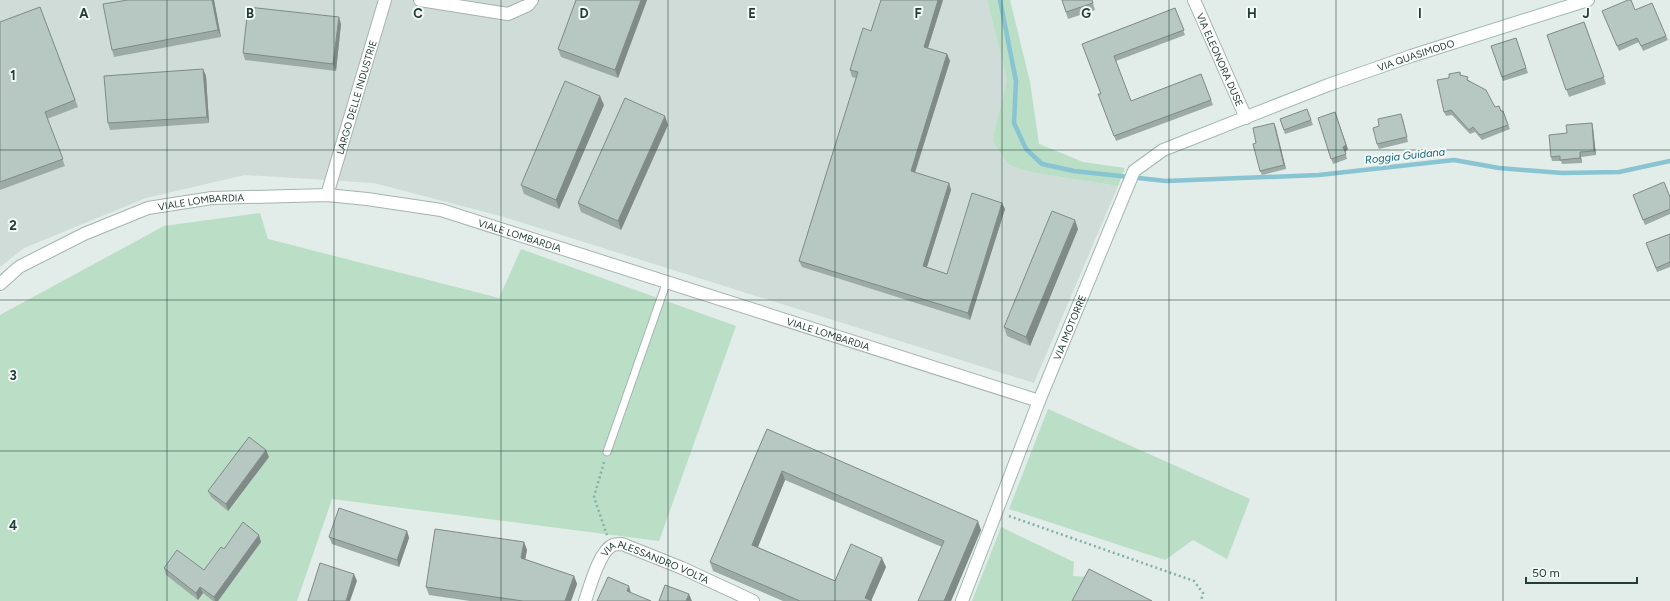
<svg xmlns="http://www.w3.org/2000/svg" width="1670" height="601" font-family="Figtree,sans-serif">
	<rect width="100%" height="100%" fill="#e2ece8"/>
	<!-- built -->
	<path fill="#d0dcd7" d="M0 0H987L1007 80 994 132 993 142 1009 165 1030 172 1118 186 1034 383 504 217 374 183 245 175 146 198 24 248 0 267Z"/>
	<!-- green -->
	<path fill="#badec6" d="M987 0H1010L1030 82 1039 144 1083 162 1125 168 1118 186 1030 172 1009 165 993 142 994 132 1007 80Z
		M260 213 268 239 499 298 521 249 736 326 659 541 332 499 297 601H0V315L164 226Z
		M1048 409 1250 499 1227 559 1193 540 1165 560 1009 509Z
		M1001 527 1074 562 1073 576 1090 577 1077 601H972Z"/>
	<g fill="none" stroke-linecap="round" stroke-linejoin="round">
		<!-- stream -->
		<path stroke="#89c4d2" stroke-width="4.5" d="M1000 0 1016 81 1014 123 1026 149 1042 164 1074 171 1166 181 1319 175 1454 160 1499 168 1562 173 1619 172 1670 161"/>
		<!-- lane casing -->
		<g stroke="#a5b4af" stroke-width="9">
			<path id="lane" d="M607 452 667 281"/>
		</g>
		<!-- street casing -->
		<g stroke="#a5b4af" stroke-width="14">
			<g id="street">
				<path d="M420 0 508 14 528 5 532 0"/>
				<path id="s1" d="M1194 0 1246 118"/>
				<path id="s2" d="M327 195 385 0"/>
				<path id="s3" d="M0 284 19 267 84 234 148 208 212 198 327 195 367 199 441 210 1039 401"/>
				<path id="s4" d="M585 601C590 587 599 551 613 545 615 544 620 544 622 544L682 568 753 601"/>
			</g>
		</g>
		<!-- secondary casing -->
		<g stroke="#a0b8b1" stroke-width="14">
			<g id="secondary">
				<path id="s5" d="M962 601 1039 401 1134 171 1163 150 1328 85 1411 56 1588 0"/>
			</g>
		</g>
		<!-- path -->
		<path stroke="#82b1a4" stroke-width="2.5" stroke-dasharray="2 3" stroke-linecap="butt" d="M604 462 594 497 607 535
			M1009 516 1194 581 1203 593 1201 601"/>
		<!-- lane -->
		<use href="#lane" stroke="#fff" stroke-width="7"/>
		<!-- street -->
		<use href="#street" stroke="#fff" stroke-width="12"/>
		<!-- secondary -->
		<use href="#secondary" stroke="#fff" stroke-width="12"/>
	</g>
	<!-- wall -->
	<path fill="#9daba6" d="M214 0 221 37 114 57 112 50Z
		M576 0H647L618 78 561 57 558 49Z
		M881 0H943L928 48 947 54 950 61 915 173 949 183 951 190 927 267 947 274 1002 203 1005 209 970 320 802 267 799 261 856 78 852 77 850 70 871 31Z
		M1062 0H1092L1095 10 1068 19Z
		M40 7 78 107 47 119 65 166 0 190V22Z
		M1175 8 1185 35 1116 61 1131 101 1201 74 1213 105 1116 141 1098 94H1101L1082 44Z
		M1635 10 1666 36 1668 40 1643 51 1639 42 1619 51 1604 15Z
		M1584 22 1606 84 1569 97 1547 35Z
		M341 24 336 71 245 60 243 53Z
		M1516 38 1528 73 1503 81 1491 46Z
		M203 69 206 76 209 123 110 130 108 123Z
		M1460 72 1461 75 1470 81 1495 107 1501 111H1503L1510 129 1482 140 1475 132 1470 134 1452 115 1446 116 1444 112 1449 78Z
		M604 105 559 209 524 194 521 185Z
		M1307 109 1313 125 1285 134 1280 119Z
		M1318 118 1348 149 1345 152 1347 159 1333 164Z
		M1403 119 1408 142 1379 149 1377 144 1379 126Z
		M1274 123 1286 169 1262 175 1260 171 1256 143Z
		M1592 123 1593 128 1596 155 1581 157 1582 163 1562 164 1561 161H1552L1551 157 1567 133Z
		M668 125 621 230 581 212 578 203Z
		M1633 195 1670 197V214L1645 225Z
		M1078 229 1030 346 1007 336 1004 327Z
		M1670 234V267L1657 272 1646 243Z
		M767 429 981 530 951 601H918L942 547 785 480 758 547 835 581 886 567 871 601H872H783L713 571 710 562Z
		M269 457 228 511 211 497 208 491Z
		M407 531 409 538 399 567 332 544 329 537Z
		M261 542 218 601H213L203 593 198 600 166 575 164 568 204 570 224 549Z
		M524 542 527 550 525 559 574 576 577 584 571 601H470L429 595 426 587Z"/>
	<!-- shaded-wall -->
	<path fill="#808b87" d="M212 0H214L221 37 218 30Z
		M641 0H647L618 78 615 70Z
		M938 0H943L926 54 924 47Z
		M339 17 341 24 336 71 333 64Z
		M947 54 950 61 913 178 911 171Z
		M203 69 206 76 209 123 207 117Z
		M600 96 604 105 559 209 556 200Z
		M1335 112 1348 149 1345 152 1347 159 1343 147Z
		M665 116 668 125 621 230 618 221Z
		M1274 123 1276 128 1286 169 1284 165Z
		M1592 123 1593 128 1596 155 1594 151Z
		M1580 152 1581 157 1582 163 1580 158Z
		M949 183 951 190 925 273 923 266Z
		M1002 203 1005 209 970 320 968 313Z
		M1075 220 1078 229 1030 346 1026 337Z
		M266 450 269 457 228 511 226 504Z
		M782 471 785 480 755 554 752 545Z
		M978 521 981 530 951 601H944Z
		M407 531 409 538 399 567 397 560Z
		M259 535 261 542 218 601H215L214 597Z
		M524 542 527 550 524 566 521 558Z
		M882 558 886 567 871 601 865 598Z
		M354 574 357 581 350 601H346Z
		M574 576 577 584 571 601H565Z
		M629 586 631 593 627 591Z
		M200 587 203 593 198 600 196 593Z
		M689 594 692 601H686Z"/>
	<!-- building -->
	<path fill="#b7c7c1" stroke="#808b87" d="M128 0H212L218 30 112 50 103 4Z
		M576 0H641L615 70 558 49Z
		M881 0H938L924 47 947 54 911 171 949 183 923 266 947 274 972 193 1002 203 968 313 799 261 858 72 850 70 863 28 871 31Z
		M1062 0H1092L1093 3 1066 12Z
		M1628 0H1631L1635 10 1652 3 1666 36 1641 46 1637 38 1617 46 1602 11Z
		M40 7 75 100 45 112 63 159 0 182V22Z
		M248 7 339 17 333 64 243 53Z
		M1175 8 1184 30 1114 56 1131 101 1201 74 1211 100 1114 136 1098 94H1101L1082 44Z
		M1584 22 1604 77 1566 90 1547 35Z
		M1516 38 1526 68 1502 77 1491 46Z
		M203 69 207 117 108 123 104 76Z
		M1460 72V75L1468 77 1467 80 1486 90 1495 107 1499 106 1501 111H1503L1508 125 1480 135 1473 127 1469 130 1451 110 1444 112 1437 80 1449 78V74Z
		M565 81 600 96 556 200 521 185Z
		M625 98 665 116 618 221 578 203Z
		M1307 109 1311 120 1284 130 1280 119Z
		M1335 112 1346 145 1343 147 1346 154 1331 159 1318 118Z
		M1401 114 1407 137 1377 144 1373 128 1379 126 1378 119Z
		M1274 123 1284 165 1260 171 1253 144 1256 143 1253 128Z
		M1592 123 1594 151 1580 152V158L1560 160V156L1551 157 1549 135 1567 133 1566 125Z
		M1664 182 1670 197V209L1643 220 1633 195Z
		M1052 211 1075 220 1026 337 1004 327Z
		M1670 234V262L1656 268 1646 243Z
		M767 429 978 521 944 601H918L944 541 782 471 752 545 835 581 851 544 882 558 865 598 872 601H800L710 562Z
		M249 437 266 450 226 504 208 491Z
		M339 508 407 531 397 560 329 537Z
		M243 522 259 535 214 597 200 587 196 593 164 568 177 550 204 570 221 547 224 549Z
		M435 529 524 542 521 558 574 576 565 601H523L426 587Z
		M320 563 354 574 346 601H308Z
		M1089 569 1152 601H1072Z
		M608 577 629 586 627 591 651 601H597Z
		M665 585 689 594 686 601H659Z"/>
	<!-- grid -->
	<path fill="none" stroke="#223e37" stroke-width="1" stroke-opacity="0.55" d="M167 0V601M334 0V601M501 0V601M668 0V601M835 0V601M1002 0V601M1169 0V601M1336 0V601M1503 0V601M0 150H1670M0 300H1670M0 451H1670"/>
	<g text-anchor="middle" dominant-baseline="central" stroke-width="4" stroke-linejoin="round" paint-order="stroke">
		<!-- street labels -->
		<g font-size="10" fill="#223e37" stroke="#f2f9f6">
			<text stroke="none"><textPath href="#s5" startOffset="769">VIA QUASIMODO</textPath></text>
			<text stroke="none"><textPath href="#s1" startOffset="65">VIA ELEONORA DUSE</textPath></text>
			<text stroke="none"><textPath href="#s2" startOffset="102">LARGO DELLE INDUSTRIE</textPath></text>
			<text stroke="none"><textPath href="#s3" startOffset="221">VIALE LOMBARDIA</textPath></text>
			<text stroke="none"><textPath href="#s3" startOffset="545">VIALE LOMBARDIA</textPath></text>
			<text stroke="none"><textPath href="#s5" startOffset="294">VIA IMOTORRE</textPath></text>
			<text stroke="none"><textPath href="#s3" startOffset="869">VIALE LOMBARDIA</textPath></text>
			<text stroke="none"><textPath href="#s4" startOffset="108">VIA ALESSANDRO VOLTA</textPath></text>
		</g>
		<!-- water labels -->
		<g font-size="11" font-style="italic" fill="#1a667b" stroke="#f2f9f6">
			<text transform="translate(1405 156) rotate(-6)">Roggia Guidana</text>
		</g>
	</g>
	<g font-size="13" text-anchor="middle" font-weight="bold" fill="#223e37" stroke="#f2f9f6" stroke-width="4" stroke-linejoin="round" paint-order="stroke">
		<text x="84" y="18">A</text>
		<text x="250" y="18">B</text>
		<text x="418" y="18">C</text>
		<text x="584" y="18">D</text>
		<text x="752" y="18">E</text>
		<text x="918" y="18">F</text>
		<text x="1086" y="18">G</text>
		<text x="1252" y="18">H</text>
		<text x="1420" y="18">I</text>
		<text x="1586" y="18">J</text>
		<text x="13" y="80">1</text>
		<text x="13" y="230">2</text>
		<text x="13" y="380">3</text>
		<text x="13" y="530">4</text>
	</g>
	<!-- scale -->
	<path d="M1526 577v6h111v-6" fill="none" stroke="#223e37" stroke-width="2"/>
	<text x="1532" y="577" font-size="12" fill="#223e37" stroke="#f2f9f6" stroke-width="3" paint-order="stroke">50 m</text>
</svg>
